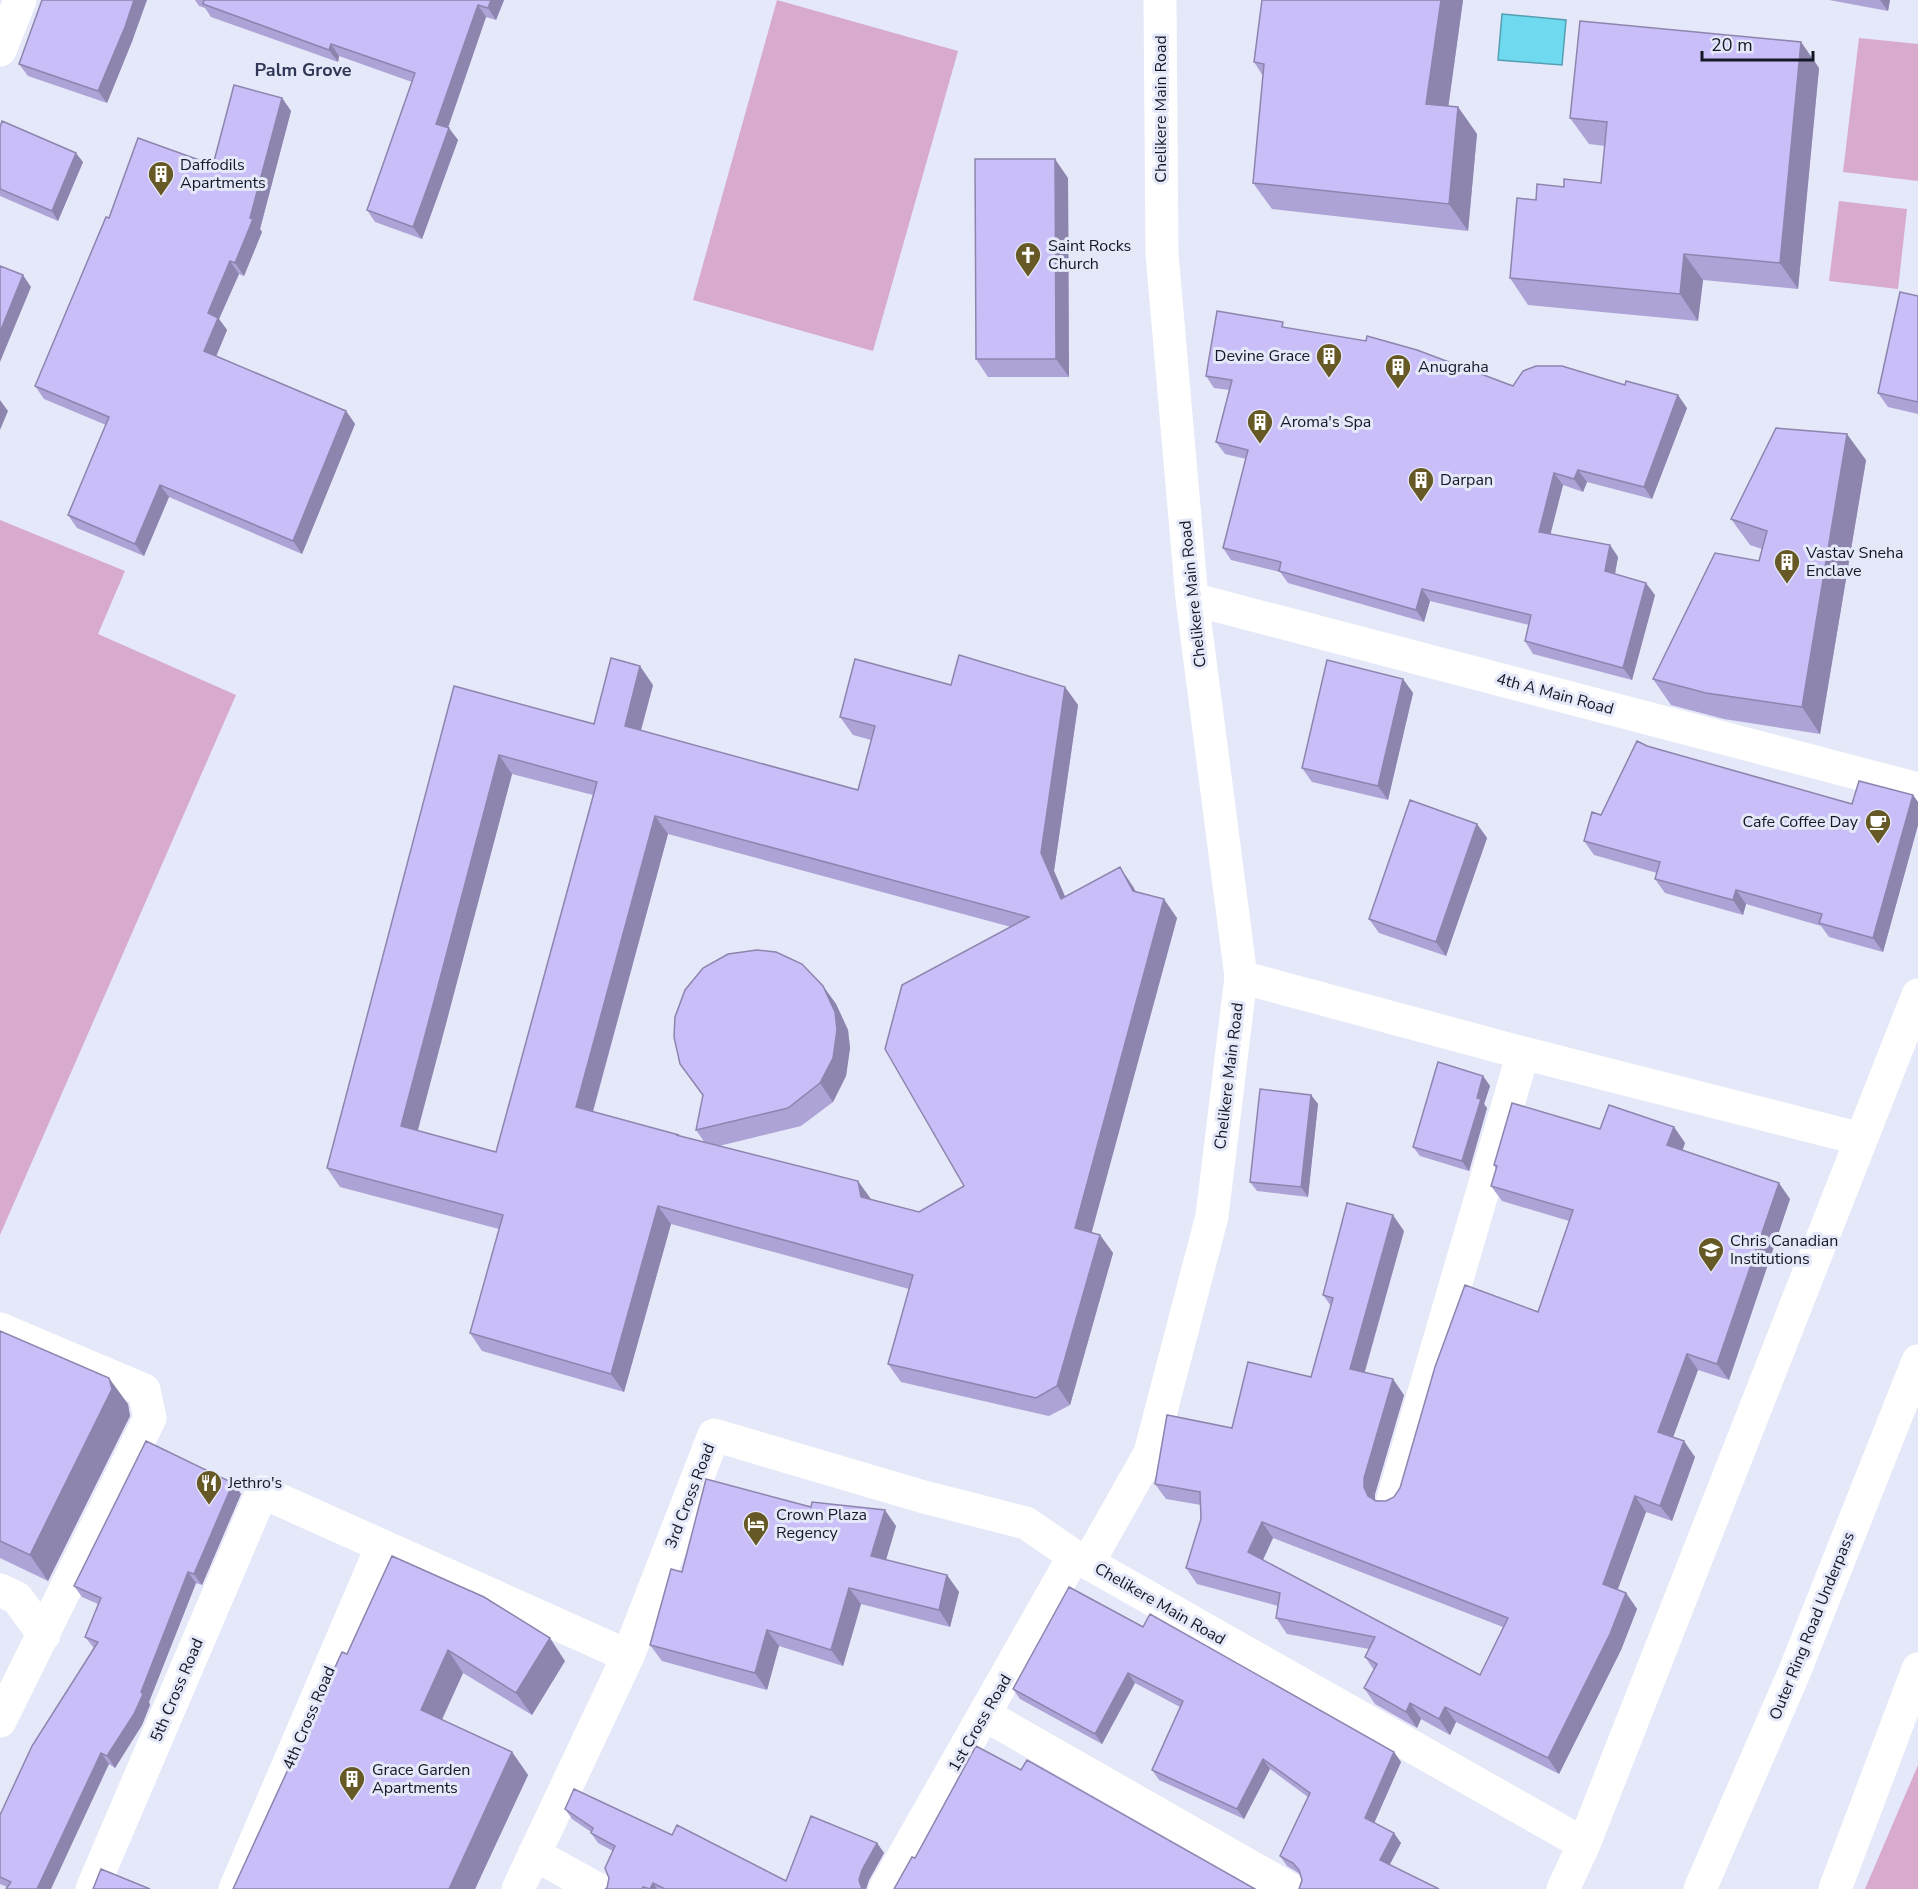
<svg xmlns="http://www.w3.org/2000/svg" width="1918" height="1889" font-family="'Nunito Sans',sans-serif">
	<rect width="100%" height="100%" fill="#e4e8f8"/>
	<!-- green -->
	<path fill="#d8aace" d="M777 0 958 51 873 351 693 300Z
		M1859 38 1918 44V181L1843 172Z
		M1839 201 1907 209 1898 289 1829 281Z
		M0 520 125 571 98 634 236 695 0 1235Z
		M1918 1765V1889H1865Z"/>
	<!-- water -->
	<path fill="#6fd9ef" stroke="#549fb3" stroke-width="1.5" d="M1502 14 1566 20 1562 65 1498 60Z"/>
	<g fill="none" stroke-linecap="round" stroke-linejoin="round">
		<!-- minor -->
		<path stroke="#fff" stroke-width="33" d="M1160 0 1162 254 1192 599 1241 977 1212 1216 1150 1453 1088 1563 1584 1844
			M0 50 20 0
			M1192 599 1918 789
			M1241 977 1523 1053 1861 1139
			M0 1329 144 1390 150 1418 0 1721
			M1393 1499 1523 1053
			M0 1590 17 1598 44 1635
			M985 1715 1290 1889
			M534 1854 597 1889
			M92 1889 262 1492 628 1656
			M235 1889 382 1546
			M518 1889 628 1656 714 1435 924 1497 1026 1523 1074 1556 1088 1563
			M885 1889 1074 1556
			M1563 1889 1584 1844 1918 995"/>
		<!-- highway -->
		<path stroke="#fff" stroke-width="33" d="M1700 1889 1794 1673 1918 1361
			M1835 1889 1918 1669"/>
	</g>
	<!-- wall -->
	<path fill="#aea3d6" fill-rule="evenodd" d="M195 0H504L496 20 486 17 448 128 458 140 422 239 375 222 367 210 412 82 339 56 338 62 211 17 205 8 199 6Z
		M1262 0H1463L1448 107H1458L1477 134 1468 231 1272 209 1253 183 1263 76 1254 62Z
		M1829 0H1890L1888 11Z
		M133 39 107 103 28 76 19 64Z
		M1801 42 1819 68 1798 289 1703 280 1698 321 1528 305 1510 278 1536 200 1564 187 1601 183 1605 146 1589 144 1570 118Z
		M282 98 291 111 260 229 262 232 244 276 239 274 219 319 227 330 216 356 346 411 355 424 302 554 169 497 144 556 77 528 68 515 106 425 44 399 35 386 109 218 213 165Z
		M0 127 83 162 58 221 0 196Z
		M1068 178 1069 377H988L976 359Z
		M1918 296V414L1888 407 1878 393Z
		M1287 328 1513 386 1687 408 1652 499 1587 482 1583 492 1563 485 1550 534 1610 545 1618 557 1615 574 1655 595 1632 680 1533 654 1525 641 1529 625 1430 601 1424 622 1288 583 1280 572 1231 560 1223 548 1246 459 1225 454 1216 442 1229 390 1214 388 1206 376Z
		M1866 460 1820 734 1724 719 1671 705 1653 679 1759 561 1762 549 1750 545 1731 519Z
		M1403 679 1413 693 1388 800 1312 782 1302 768Z
		M653 685 641 731 858 790 871 740 853 735 840 717 951 685 1065 687 1078 705 1054 871 1065 897 1132 885 1136 892 1177 918 1091 1233 1100 1235 1113 1253 1070 1405 1049 1416 901 1382 888 1364 909 1289 671 1224 624 1392 482 1351 470 1333 499 1229 340 1187 327 1168 454 686 594 724ZM512 774 593 795 496 1152 417 1131ZM668 834 1011 927 964 1186 919 1212 871 1199 719 1146 801 1126 833 1102 846 1076 850 1048 848 1030 836 1004 823 986 680 1064 703 1096 696 1130 705 1143 593 1112Z
		M1647 746 1852 804 1913 795 1918 802V825L1883 952 1829 937 1821 926 1746 904 1743 915 1665 893 1655 879 1657 873 1594 855 1584 841Z
		M1477 824 1487 838 1446 956 1379 933 1369 919Z
		M1483 1076 1490 1086 1484 1104 1487 1108 1469 1171 1420 1156 1413 1147Z
		M1311 1095 1318 1104 1308 1197 1257 1191 1250 1182Z
		M1674 1127 1685 1143 1682 1150 1790 1199 1729 1380 1698 1370 1673 1437 1695 1457 1672 1521 1646 1512 1617 1590 1626 1593 1637 1609 1621 1650 1559 1774 1456 1722 1450 1735 1421 1719 1417 1728 1375 1704 1364 1688 1374 1670 1365 1657 1369 1649 1287 1634 1276 1618 1278 1606 1197 1584 1186 1568 1201 1519V1505L1166 1499 1155 1484 1232 1428 1311 1377 1331 1306 1323 1295 1404 1231 1365 1372 1404 1395 1375 1494V1500L1386 1501 1394 1497 1538 1312 1569 1221 1502 1201 1491 1186 1496 1169 1494 1165 1600 1129ZM1273 1538 1503 1627 1480 1675 1263 1560Z
		M0 1331 128 1404 130 1416 48 1581 0 1558Z
		M233 1483 241 1494 202 1585 196 1583 149 1702 150 1705 142 1725 115 1768 109 1764 7 1887 0 1884V1815L94 1648 85 1637 98 1604 82 1597 74 1586Z
		M811 1507 896 1526 886 1560 947 1575 959 1592 950 1627 861 1604 843 1666 779 1646 767 1690 662 1661 650 1645 682 1572Z
		M392 1556 565 1661 532 1715 463 1673 442 1720 512 1752 528 1775 475 1889H233L347 1654Z
		M1143 1627 1394 1752 1401 1762 1374 1823 1401 1843 1389 1865 1302 1880 1300 1874 1287 1866 1280 1856 1308 1797 1270 1769 1244 1819 1159 1780 1152 1770 1180 1707 1135 1683 1102 1744 1020 1699 1013 1689Z
		M565 1809 672 1835 786 1881 877 1843 884 1853 869 1880 866 1889H605L607 1888 613 1851 598 1843 591 1833V1832L572 1819Z"/>
	<!-- shaded-wall -->
	<path fill="#8d85ae" d="M134 0H147L133 39 107 103 98 91Z
		M491 0H504L496 20 488 8Z
		M1441 0H1463L1445 131 1426 104Z
		M1880 0H1890L1888 11Z
		M478 5 486 17 445 136 436 124Z
		M1801 42 1819 68 1798 289 1780 263Z
		M331 44 339 56 338 62 329 50Z
		M282 98 291 111 260 229 262 232 244 276 235 263 250 218Z
		M1458 107 1477 134 1468 231 1449 204Z
		M449 128 458 140 422 239 413 227Z
		M76 153 83 162 58 221 52 211Z
		M1055 159 1068 178 1069 377 1056 359Z
		M1684 254 1703 280 1698 321 1680 294Z
		M230 261 239 274 219 319 227 330 213 364 204 351 208 313Z
		M23 275 31 287 0 362V332Z
		M1678 395 1687 408 1652 499 1644 487Z
		M0 400 8 411 0 430Z
		M346 411 355 424 302 554 293 541Z
		M1847 434 1866 460 1820 734 1802 707Z
		M1578 470 1587 482 1583 492 1574 479Z
		M1554 473 1563 485 1548 544 1539 532Z
		M160 485 169 497 144 556 135 544Z
		M1610 545 1618 557 1613 584 1605 571Z
		M1646 583 1655 595 1632 680 1623 668Z
		M1422 589 1430 601 1424 622 1416 610Z
		M640 666 653 685 637 744 625 726Z
		M1403 679 1413 693 1388 800 1378 786Z
		M1065 687 1078 705 1054 871 1074 917 1061 899 1041 853Z
		M499 755 512 774 414 1145 401 1126Z
		M1913 795 1918 802V825L1883 952 1873 938Z
		M655 816 668 834 589 1125 576 1107Z
		M1477 824 1487 838 1446 956 1436 942Z
		M1120 867 1132 885 1146 909 1133 891Z
		M1736 890 1746 904 1743 915 1733 900Z
		M1164 899 1177 918 1088 1246 1075 1228Z
		M823 986 836 1004 848 1030 850 1048 846 1076 833 1102 820 1083Z
		M1483 1076 1490 1086 1484 1104 1487 1108 1469 1171 1462 1161 1477 1098Z
		M1311 1095 1318 1104 1308 1197 1301 1187Z
		M1674 1127 1685 1143 1679 1161 1667 1145Z
		M858 1181 871 1199 861 1197Z
		M1779 1183 1790 1199 1729 1380 1717 1364Z
		M658 1206 671 1224 624 1392 611 1374Z
		M1393 1215 1404 1231 1361 1384 1350 1369Z
		M1100 1235 1113 1253 1070 1405 1057 1386Z
		M1687 1354 1698 1370 1669 1448 1658 1432Z
		M109 1378 128 1404 130 1416 48 1581 30 1555Z
		M1393 1379 1404 1395 1375 1494V1503L1368 1496 1364 1487V1478Z
		M1684 1441 1695 1457 1672 1521 1660 1506Z
		M233 1483 241 1494 202 1585 194 1574Z
		M1635 1496 1646 1512 1614 1600 1603 1584Z
		M885 1510 896 1526 882 1573 871 1556Z
		M1262 1522 1273 1538 1259 1568 1248 1552Z
		M188 1572 196 1583 149 1702 150 1705 142 1725 115 1768 107 1756 141 1692Z
		M947 1575 959 1592 950 1627 939 1610Z
		M849 1588 861 1604 843 1666 831 1650Z
		M1626 1593 1637 1609 1621 1650 1559 1774 1548 1758Z
		M767 1630 779 1646 767 1690 755 1673Z
		M550 1638 565 1661 532 1715 516 1693Z
		M448 1650 463 1673 436 1732 421 1710Z
		M1128 1673 1135 1683 1102 1744 1095 1734Z
		M1410 1703 1421 1719 1417 1728 1406 1712Z
		M1445 1707 1456 1722 1450 1735 1439 1719Z
		M512 1752 528 1775 475 1889H449Z
		M1394 1752 1401 1762 1372 1828 1365 1818Z
		M101 1753 109 1764 51 1889H37Z
		M1263 1759 1270 1769 1244 1819 1237 1809Z
		M1394 1833 1401 1843 1387 1870 1380 1860Z
		M877 1843 884 1853 869 1880 866 1889H862L859 1880 862 1870Z
		M653 1883 657 1889H650Z"/>
	<!-- building -->
	<path fill="#cabef9" stroke="#8d85ae" stroke-width="1.5" fill-rule="evenodd" d="M42 0H134L125 27 98 91 19 64Z
		M204 0H491L488 8 478 5 436 124 449 128 413 227 367 210 415 73 331 44 329 50 203 4Z
		M1262 0H1441L1426 104 1458 107 1449 204 1253 183 1264 64 1254 62Z
		M1580 21 1801 42 1780 263 1684 254 1680 294 1510 278 1517 198 1536 200 1537 184 1564 187V179L1601 183 1607 122 1570 118Z
		M234 85 282 98 250 218 253 219 235 263 230 261 208 313 218 318 204 351 346 411 293 541 160 485 135 544 68 515 109 417 35 386 106 217 109 218 138 138 213 165Z
		M2 121 76 153 52 211 0 189V127Z
		M975 159H1055L1056 359H976Z
		M0 266 23 275 0 332Z
		M1900 292 1918 296V402L1878 393Z
		M1217 311 1283 322 1282 327 1366 341 1367 336 1417 350 1513 386 1523 371 1536 366H1562L1625 385 1626 381 1678 395 1644 487 1578 470 1574 479 1554 473 1539 532 1610 545 1605 571 1646 583 1623 668 1525 641 1531 615 1422 589 1416 610 1279 571 1281 562 1223 548 1248 450 1216 442 1232 380 1206 376Z
		M1776 428 1847 434 1802 707 1706 693 1653 679 1715 553 1759 561 1767 531 1731 519Z
		M959 655 1065 687 1041 853 1061 899 1120 867 1133 891 1164 899 1075 1228 1100 1235 1057 1386 1036 1398 888 1364 913 1275 658 1206 611 1374 470 1333 503 1215 327 1168 454 686 594 724 611 658 640 666 625 726 858 790 875 726 840 717 855 659 951 685ZM499 755 597 782 496 1152 401 1126ZM655 816 1029 917 902 985 885 1049 964 1186 919 1212 861 1197 858 1181 676 1135H679L576 1107Z
		M1327 660 1403 679 1378 786 1302 768Z
		M1637 741 1647 746 1852 804 1859 781 1913 795 1873 938 1819 923 1822 914 1736 890 1733 900 1655 879 1660 862 1584 841 1592 812 1601 815Z
		M1410 800 1477 824 1436 942 1369 919Z
		M757 950 776 952 802 964 823 986 835 1012 837 1030 833 1058 820 1083 788 1108 696 1130 703 1095 680 1064 674 1037 675 1017 685 990 703 968 728 954Z
		M1438 1062 1483 1076 1477 1098 1481 1099 1462 1161 1413 1147Z
		M1260 1089 1311 1095 1301 1187 1250 1182Z
		M1512 1103 1600 1129 1609 1105 1674 1127 1667 1145 1779 1183 1717 1364 1687 1354 1658 1432 1684 1441 1660 1506 1635 1496 1603 1584 1626 1593 1610 1634 1548 1758 1445 1707 1439 1719 1410 1703 1406 1712 1364 1688 1377 1664 1365 1657 1375 1637 1276 1618 1280 1593 1186 1568 1201 1519 1200 1492 1155 1484 1167 1415 1232 1428 1248 1362 1311 1377 1333 1298 1323 1295 1347 1203 1393 1215 1350 1369 1393 1379 1364 1478V1487L1368 1496 1376 1501H1386L1394 1497 1400 1488 1435 1367 1465 1285 1538 1312 1573 1210 1491 1186 1497 1166 1494 1165ZM1262 1522 1508 1618 1480 1675 1248 1552Z
		M0 1331 109 1378 112 1389 30 1555 0 1541Z
		M146 1441 233 1483 194 1574 188 1572 141 1692 143 1694 134 1714 107 1756 101 1753 37 1889H6L11 1882 0 1877V1815L32 1746 98 1642 85 1637 101 1598 74 1586Z
		M706 1479 811 1507 812 1502 885 1510 871 1556 947 1575 939 1610 849 1588 831 1650 767 1630 755 1673 650 1645 671 1569 682 1572Z
		M392 1556 484 1597 550 1638 516 1693 448 1650 421 1710 512 1752 449 1889H233L342 1652 347 1654Z
		M1069 1587 1143 1627 1150 1614 1394 1752 1365 1818 1394 1833 1380 1860 1439 1889H1299L1302 1880 1299 1870 1293 1863 1280 1856 1310 1793 1263 1759 1237 1809 1152 1770 1183 1701 1128 1673 1095 1734 1013 1689Z
		M976 1746 1021 1770 1027 1760 1255 1889H894L912 1857 915 1858Z
		M574 1789 672 1835 677 1825 786 1881 811 1816 877 1843 862 1870 859 1880 862 1889H665L653 1883 650 1889 643 1887 642 1889H605L607 1888 609 1878 605 1868 615 1846 591 1833 593 1828 565 1809Z
		M101 1869 150 1889H93Z"/>
	<!-- icons -->
	<defs>
		<g id="building-pin" transform="scale(1.35)"><path d="M0 17L-7.5 6A9.5 9.5 0 1 1 7.5 6Z" fill="#675926" stroke="#e4e8f8"/><path d="M-4-6H4V6H1V3H-1V6H-4ZM-2.5-4.3h1.7v1.8h-1.7ZM.8-4.3h1.7v1.8H.8ZM-2.5-1h1.7V.8h-1.7ZM.8-1h1.7V.8H.8Z" fill="#fff"/></g>
		<g id="church-pin" transform="scale(1.35)"><path d="M0 17L-7.5 6A9.5 9.5 0 1 1 7.5 6Z" fill="#675926" stroke="#e4e8f8"/><path d="M-1.2-6h2.4v3.5h3.3v2.4h-3.3V6h-2.4V-.1h-3.3v-2.4h3.3Z" fill="#fff"/></g>
		<g id="cafe-pin" transform="scale(1.35)"><path d="M0 17L-7.5 6A9.5 9.5 0 1 1 7.5 6Z" fill="#675926" stroke="#e4e8f8"/><path d="M-5.5-4.5H6V0H3Q3 3.5 0 3.5H-2.5Q-5.5 3.5-5.5 0ZM3-3.2v2h1.7v-2ZM-6 4.5H4V6H-6Z" fill="#fff"/></g>
		<g id="university-pin" transform="scale(1.35)"><path d="M0 17L-7.5 6A9.5 9.5 0 1 1 7.5 6Z" fill="#675926" stroke="#e4e8f8"/><path d="M0-5L7-2L0 1L-7-2ZM-4 1L0 2.5L4 1V4Q0 6-4 4Z" fill="#fff"/></g>
		<g id="restaurant-pin" transform="scale(1.35)"><path d="M0 17L-7.5 6A9.5 9.5 0 1 1 7.5 6Z" fill="#675926" stroke="#e4e8f8"/><path d="M-5-6h1v4h1v-4h1v4h1v-4h1v5L-1.5 .5V6h-2V.5L-5-1ZM5-6V6H3V1.5H1.5Q1.5-4 5-6Z" fill="#fff"/></g>
		<g id="hotel-pin" transform="scale(1.35)"><path d="M0 17L-7.5 6A9.5 9.5 0 1 1 7.5 6Z" fill="#675926" stroke="#e4e8f8"/><path d="M-6-4.5h1.5V1H6V5H4.5V3h-9V5H-6ZM-4 0a1.8 1.8 0 1 1 3.6 0ZM.5 0V-2.5h3Q6-2.5 6 0Z" fill="#fff"/></g>
	</defs>
	<g fill-rule="evenodd">
		<use href="#building-pin" x="161" y="174"/>
		<use href="#church-pin" x="1028" y="255"/>
		<use href="#building-pin" x="1329" y="356"/>
		<use href="#building-pin" x="1398" y="367"/>
		<use href="#building-pin" x="1260" y="422"/>
		<use href="#building-pin" x="1421" y="480"/>
		<use href="#building-pin" x="1787" y="562"/>
		<use href="#cafe-pin" x="1878" y="822"/>
		<use href="#university-pin" x="1711" y="1250"/>
		<use href="#restaurant-pin" x="209" y="1483"/>
		<use href="#hotel-pin" x="756" y="1524"/>
		<use href="#building-pin" x="352" y="1779"/>
	</g>
	<g text-anchor="middle" dominant-baseline="central" stroke-width="6" stroke-linejoin="round" paint-order="stroke">
		<!-- street labels -->
		<g font-size="16" fill="#151826" stroke="#e4e8f8">
			<text transform="translate(1161 109) rotate(-90)">Chelikere Main Road</text>
			<text transform="translate(1193 594) rotate(-96)">Chelikere Main Road</text>
			<text transform="translate(1555 694) rotate(15)">4th A Main Road</text>
			<text transform="translate(1229 1076) rotate(-83)">Chelikere Main Road</text>
			<text transform="translate(690 1496) rotate(-69)">3rd Cross Road</text>
			<text transform="translate(1160 1604) rotate(30)">Chelikere Main Road</text>
			<text transform="translate(1812 1626) rotate(-68)">Outer Ring Road Underpass</text>
			<text transform="translate(177 1690) rotate(-67)">5th Cross Road</text>
			<text transform="translate(309 1718) rotate(-67)">4th Cross Road</text>
			<text transform="translate(980 1723) rotate(-60)">1st Cross Road</text>
		</g>
		<!-- poi labels -->
		<g font-size="16" fill="#151826" stroke="#e4e8f8" text-anchor="start">
			<text x="180" y="165">Daffodils<tspan x="180" dy="18">Apartments</tspan></text>
			<text x="1048" y="246">Saint Rocks<tspan x="1048" dy="18">Church</tspan></text>
			<text x="1310" y="356" text-anchor="end">Devine Grace</text>
			<text x="1418" y="367">Anugraha</text>
			<text x="1280" y="422">Aroma's Spa</text>
			<text x="1440" y="480">Darpan</text>
			<text x="1806" y="553">Vastav Sneha<tspan x="1806" dy="18">Enclave</tspan></text>
			<text x="1858" y="822" text-anchor="end">Cafe Coffee Day</text>
			<text x="1730" y="1241">Chris Canadian<tspan x="1730" dy="18">Institutions</tspan></text>
			<text x="228" y="1483">Jethro's</text>
			<text x="776" y="1515">Crown Plaza<tspan x="776" dy="18">Regency</tspan></text>
			<text x="372" y="1770">Grace Garden<tspan x="372" dy="18">Apartments</tspan></text>
		</g>
		<!-- neighbourhood labels -->
		<g font-size="18" font-weight="bold" fill="#303756" stroke="#e4e8f8">
			<text x="303" y="70">Palm Grove</text>
		</g>
	</g>
	<!-- scale -->
	<path d="M1702 51v9h111v-9" fill="none" stroke="#151826" stroke-width="3"/>
	<text x="1711" y="51" font-size="18" fill="#151826" stroke="#e4e8f8" stroke-width="4.5" paint-order="stroke">20 m</text>
</svg>
